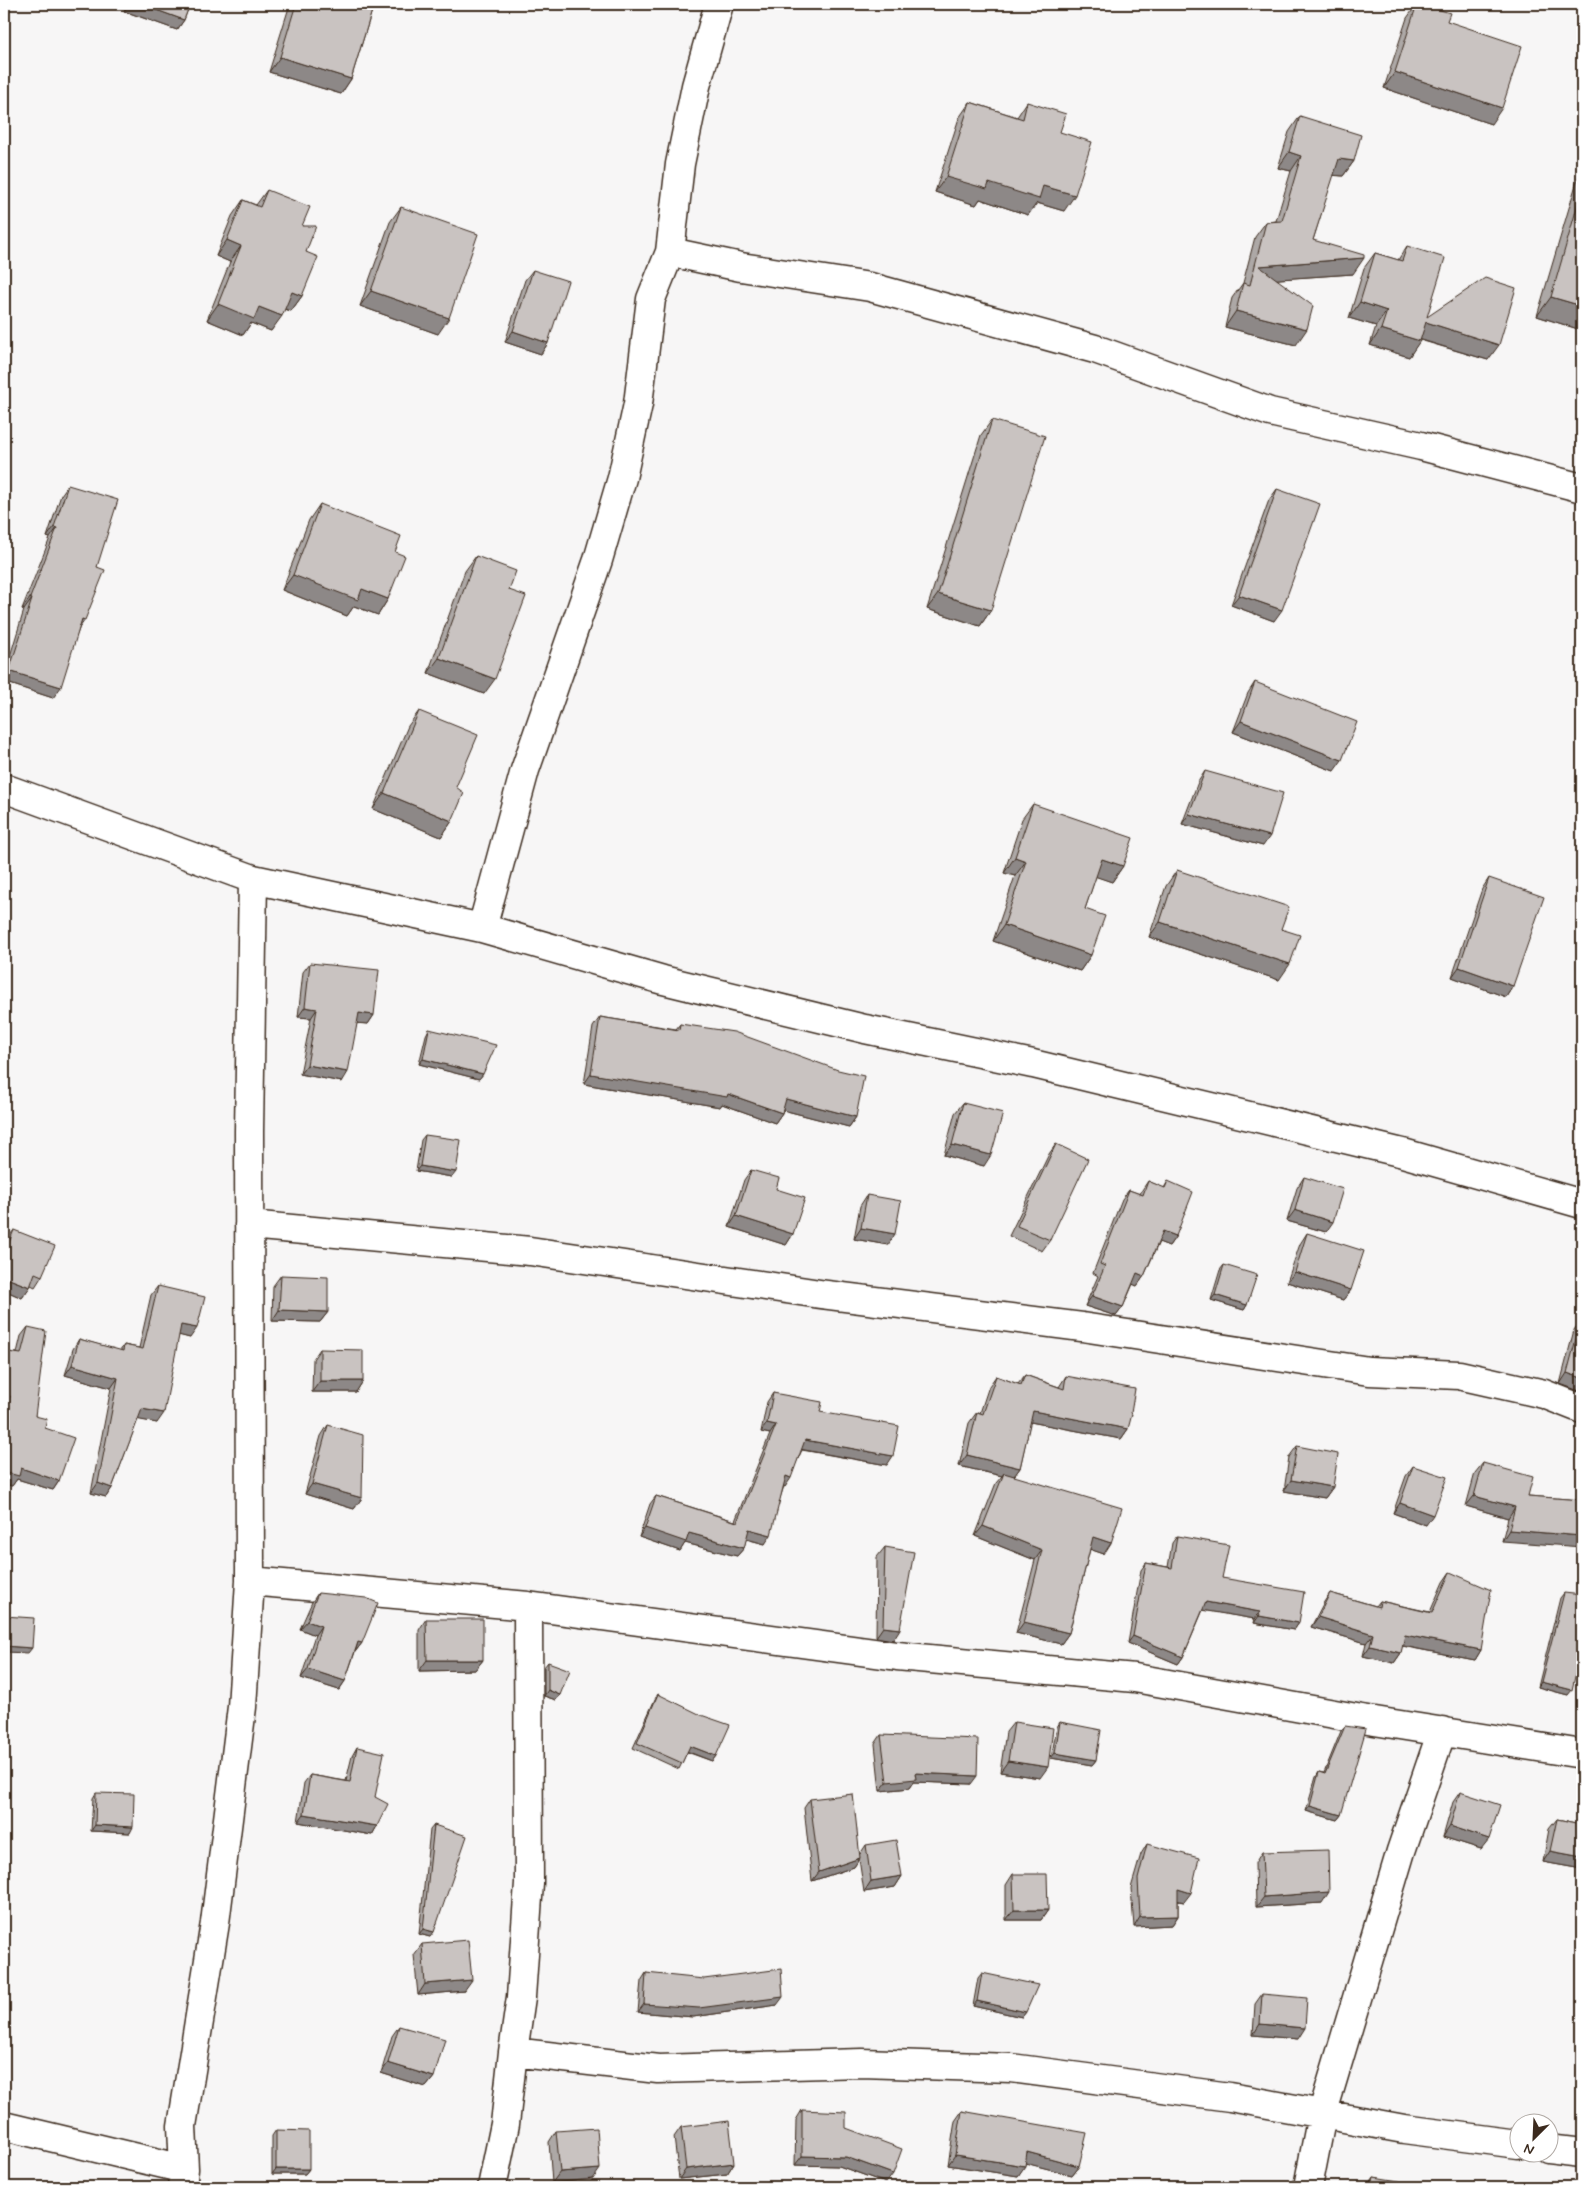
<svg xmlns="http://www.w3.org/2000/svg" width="1586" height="2191" font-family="Mynerve,sans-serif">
	<rect width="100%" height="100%" fill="#f7f6f6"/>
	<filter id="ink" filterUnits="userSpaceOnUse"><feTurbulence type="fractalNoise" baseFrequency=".02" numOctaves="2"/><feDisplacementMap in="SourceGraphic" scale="10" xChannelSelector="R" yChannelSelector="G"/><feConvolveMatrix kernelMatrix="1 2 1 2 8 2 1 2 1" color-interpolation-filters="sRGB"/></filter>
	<g filter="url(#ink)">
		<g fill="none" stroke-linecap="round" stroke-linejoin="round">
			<!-- minor casing -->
			<g stroke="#3b2a1e" stroke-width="31">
				<path id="minor" d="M670 252 741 267 870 287 1095 349 1270 412 1421 446 1582 488
					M4 788 253 879 482 928 663 980 865 1029 1033 1064 1403 1153 1582 1204
					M482 928 525 770 598 560 622 478 638 404 651 299 670 252 680 164 696 86 719 4
					M249 1225 530 1251 820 1294 1082 1327 1369 1371 1459 1375 1544 1394 1582 1409
					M250 1581 528 1606 897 1656 1135 1678 1362 1719 1582 1754
					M513 2052 658 2069 862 2063 1011 2068 1230 2097 1404 2129 1518 2144
					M4 2126 184 2169
					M1548 2149 1582 2153
					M182 2187 184 2169 182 2126 215 1923 242 1707 250 1581 249 1131 253 879
					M492 2187 505 2124 513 2052 521 1997 529 1883 528 1606
					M1308 2187 1322 2115 1401 1851 1442 1731"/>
			</g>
			<!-- minor -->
			<use href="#minor" stroke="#fff" stroke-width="28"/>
		</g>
		<!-- wall -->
		<path fill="#ada8a6" stroke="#3b2a1e" d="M127 4H190L184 20 177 30 124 11Z
			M290 4H374L351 79 341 94 269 72Z
			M1417 4H1421L1447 21 1491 124 1384 88 1407 18Z
			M970 102 1017 117 1027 102 1060 132 1064 211 1037 203 1028 215 980 199 976 205 935 192 959 118Z
			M1300 116 1354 161 1343 176 1333 175 1313 240 1353 274 1277 279 1296 345 1225 327 1232 298 1243 283 1255 237 1266 222 1276 221 1291 171 1278 168 1289 132Z
			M1582 164V323L1578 329 1537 316Z
			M267 190 302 226 306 252 302 296 291 311 285 309 271 331 251 323 243 335 207 320 230 262 216 256 232 216 243 200 256 205Z
			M401 207 438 334 360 306 390 222Z
			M1407 246 1427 317 1488 360 1420 340 1409 357 1370 345 1376 326 1349 318 1364 268 1375 253 1398 260Z
			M533 270 548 343 541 354 505 342 525 280Z
			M992 420 991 610 980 626 927 609 981 435Z
			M68 485 97 567 79 629 53 698 4 682V676L24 610 22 609 50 538 47 537 61 495Z
			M1277 489 1274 621 1231 605 1269 500Z
			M320 504 395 552 388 599 378 615 354 606 347 616 282 590 309 520Z
			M476 556 509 590 484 694 428 673 465 571Z
			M1255 682 1334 771 1233 732 1248 693Z
			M419 711 456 787 452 821 441 837 373 809 408 726Z
			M1205 771 1263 846 1182 824 1198 782Z
			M1033 804 1123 866 1112 882 1096 876 1085 909 1091 955 1080 971 993 941 1015 876 1004 873 1022 819Z
			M1177 870 1281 929 1279 980 1149 937 1166 886Z
			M1489 878 1513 986 1506 997 1452 977 1482 889Z
			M310 963 374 1015 368 1024 357 1023 342 1082 300 1074 311 1018 298 1017 303 972Z
			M600 1017 676 1029 680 1024 856 1117 849 1127 783 1110 782 1113 775 1123 722 1104 720 1107 584 1084 593 1027Z
			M429 1029 483 1074 479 1079 419 1064 426 1035Z
			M963 1103 984 1166 944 1155 955 1113Z
			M425 1135 452 1177 416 1171 421 1140Z
			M1056 1144 1050 1240 1042 1251 1009 1236 1049 1154Z
			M751 1170 776 1189 793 1234 786 1245 729 1227 744 1180Z
			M1304 1177 1326 1232 1287 1221 1297 1188Z
			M1148 1181 1164 1188 1168 1181 1176 1236 1169 1246 1159 1242 1144 1276 1137 1286 1133 1284 1123 1307 1116 1316 1085 1306 1098 1276 1093 1273 1122 1199 1129 1190 1140 1194 1142 1190Z
			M867 1195 888 1245 854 1239 860 1206Z
			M14 1230 42 1276 35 1287 31 1285 22 1298 4 1290V1247L6 1240Z
			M1307 1233 1351 1290 1343 1300 1287 1282 1300 1244Z
			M1224 1265 1247 1305 1244 1310 1211 1300 1220 1270Z
			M281 1275 328 1312 320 1322 272 1321 273 1286Z
			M158 1286 190 1338 179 1335 157 1423 138 1419 112 1488 106 1497 91 1493 111 1388 65 1375 73 1349 79 1339 120 1351 124 1345 139 1348 151 1295Z
			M1581 1320 1582 1392 1560 1384 1574 1330Z
			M28 1327 35 1416 45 1428 59 1481 53 1490 17 1479 12 1486 4 1484V1357L8 1352 17 1353 21 1336Z
			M320 1349 363 1381 356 1392H312L313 1359Z
			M1025 1375 1059 1387 1066 1376 1128 1429 1121 1439 1030 1422 1020 1468 1014 1476 1104 1554 1090 1549 1069 1633 1061 1644 1016 1633 1035 1560 975 1536 996 1483 1002 1476 959 1466 969 1423 977 1412 980 1413 989 1386 996 1376 1018 1384Z
			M773 1393 820 1412 887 1465 802 1450 785 1487 784 1486 765 1544 746 1539 744 1548 737 1556 685 1543 680 1551 639 1537 650 1504 656 1496 735 1521 770 1434 761 1432 767 1402Z
			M328 1425 362 1498 354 1509 305 1494 321 1436Z
			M1297 1446 1333 1487 1325 1498 1284 1491 1289 1457Z
			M1483 1463 1528 1496 1582 1500 1502 1541 1508 1518 1466 1506 1475 1473Z
			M1413 1466 1426 1525 1393 1513 1406 1476Z
			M1177 1536 1222 1578 1299 1623 1294 1630 1254 1623 1255 1619 1203 1610 1183 1657 1178 1664 1128 1643 1141 1570 1146 1563 1168 1567 1172 1543Z
			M885 1547 893 1640 876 1637 877 1557Z
			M1450 1572 1481 1650 1475 1660 1402 1646 1401 1653 1394 1663 1363 1656 1366 1643 1311 1627 1324 1602 1330 1593 1376 1606 1380 1601 1430 1612 1443 1582Z
			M318 1593 362 1643 355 1652 345 1681 339 1690 301 1678 315 1635 300 1629 312 1602Z
			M1564 1593 1568 1695 1538 1687 1560 1598Z
			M426 1619 483 1660 475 1670 419 1671V1630Z
			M548 1662 560 1695 556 1700 544 1696V1667Z
			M658 1694 716 1756 712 1761 687 1752 682 1763 679 1769 633 1748 655 1699Z
			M1014 1722 1040 1778 1000 1772 1006 1732Z
			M1060 1722 1096 1760 1092 1765 1051 1758 1057 1727Z
			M1345 1726 1341 1815 1337 1820 1306 1811 1316 1777 1319 1772 1324 1773 1341 1731Z
			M881 1735 971 1784 914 1782 910 1788 880 1791 875 1744Z
			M357 1747 375 1797 377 1826 372 1835 298 1822 304 1783 310 1775 346 1781 352 1756Z
			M1460 1792 1481 1849 1443 1837 1453 1802Z
			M96 1793 130 1833 91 1831 93 1798Z
			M810 1799 860 1854 866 1845 902 1876 895 1887 864 1892 859 1859 854 1867 812 1881 804 1808Z
			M1557 1819 1582 1824V1869L1543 1862 1549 1829Z
			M434 1825 430 1937 419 1934 430 1830Z
			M1147 1844 1184 1902 1178 1901V1916L1172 1925 1134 1927 1131 1888 1141 1854Z
			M1262 1852 1322 1903 1256 1907 1255 1863Z
			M1013 1874 1048 1910 1041 1920H1006V1885Z
			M422 1944 464 1991 418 1995 414 1955Z
			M646 1973 777 2005 693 2017 638 2012 641 1981Z
			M982 1973 1026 2012 1022 2017 973 2006 978 1978Z
			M1262 1994 1298 2039 1253 2035 1255 2004Z
			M399 2026 434 2077 426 2087 381 2073 392 2036Z
			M802 2110 846 2128 886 2183 839 2166 795 2165 796 2120Z
			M962 2111 1079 2166 1072 2175 1026 2163 1018 2176 948 2165 955 2121Z
			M681 2127 734 2163 727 2174 679 2179 674 2137Z
			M276 2130 309 2169 305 2174H272V2136Z
			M556 2131 593 2179 552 2183 549 2142Z
			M1374 2177 1416 2187H1367Z"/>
		<!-- shaded-wall -->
		<path fill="#8d8887" stroke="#3b2a1e" d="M130 4H140L184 20 177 30 124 11Z
			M280 57 351 79 341 94 269 72Z
			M1395 72 1502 108 1491 124 1384 88Z
			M1289 152 1301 156 1291 171 1278 168Z
			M1339 159 1354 161 1343 176 1328 175Z
			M946 177 989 183 1043 186 1075 195 1064 211 1037 203 1028 215 980 199 976 205 935 192Z
			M227 240 241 246 230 262 216 256Z
			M1364 258 1353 274 1251 281 1259 266Z
			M371 291 449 318 438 334 360 306Z
			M292 292 302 296 291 311 281 308Z
			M1551 297 1582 306V323L1578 329 1537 316Z
			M1360 302 1387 311 1376 326 1349 318Z
			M218 304 259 307 282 316 271 331 251 323 243 335 207 320Z
			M1236 311 1307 329 1296 345 1225 327Z
			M1426 322 1499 345 1488 360 1415 338Z
			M1381 329 1420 341 1409 357 1370 345Z
			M513 331 548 343 541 354 505 342Z
			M54 527 57 528 50 538 47 537Z
			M293 575 362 589 388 599 378 615 354 606 347 616 282 590Z
			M938 594 991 610 980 626 927 609Z
			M1239 595 1282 610 1274 621 1231 605Z
			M30 598 32 599 24 610 22 609Z
			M82 619 85 620 77 631Z
			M439 658 495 679 484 694 428 673Z
			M9 671 61 687 53 698 4 682V679Z
			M1241 721 1342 760 1334 771 1233 732Z
			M384 793 452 821 441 837 373 809Z
			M1189 814 1270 836 1263 846 1182 824Z
			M1015 857 1026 861 1015 876 1004 873Z
			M1102 859 1123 866 1112 882 1091 875Z
			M1160 922 1290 964 1279 980 1149 937Z
			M1004 925 1091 955 1080 971 993 941Z
			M1459 967 1513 986 1506 997 1452 977Z
			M305 1007 317 1009 311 1018 298 1017Z
			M359 1013 374 1015 368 1024 353 1023Z
			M423 1059 483 1074 479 1079 419 1064Z
			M307 1065 348 1072 342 1082 300 1074Z
			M591 1074 728 1094 782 1113 775 1123 722 1104 720 1107 584 1084Z
			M786 1099 856 1117 849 1127 779 1109Z
			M952 1145 991 1155 984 1166 944 1155Z
			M420 1166 456 1172 452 1177 416 1171Z
			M1295 1210 1333 1222 1326 1232 1287 1221Z
			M736 1216 793 1234 786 1245 729 1227Z
			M861 1228 895 1234 888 1245 854 1239Z
			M1163 1231 1176 1236 1169 1246 1156 1241Z
			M1295 1272 1351 1290 1343 1300 1287 1282Z
			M1137 1273 1144 1276 1137 1286 1130 1283Z
			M4 1277 30 1287 22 1298 4 1290Z
			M1215 1295 1247 1305 1244 1310 1211 1300Z
			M1092 1296 1123 1307 1116 1316 1085 1306Z
			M279 1310 328 1312 320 1322 272 1321Z
			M181 1325 197 1328 190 1338 174 1334Z
			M72 1365 118 1378 111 1388 65 1375Z
			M1567 1373 1582 1378V1392L1560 1384Z
			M320 1381H363L356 1392H312Z
			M4 1395 10 1396 4 1405Z
			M142 1409 164 1413 157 1423 135 1419Z
			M1033 1411 1128 1429 1121 1439 1025 1421Z
			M767 1423 776 1425 770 1434 761 1432Z
			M805 1440 893 1456 887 1465 799 1449Z
			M967 1455 1020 1468 1012 1479 1004 1473 1002 1476 959 1466Z
			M21 1468 59 1481 53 1490 17 1479 12 1486 4 1484V1472Z
			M786 1476 791 1478 785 1487 780 1485Z
			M1291 1480 1333 1487 1325 1498 1284 1491Z
			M98 1483 112 1488 106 1497 91 1493Z
			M312 1484 362 1498 354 1509 305 1494Z
			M1474 1496 1515 1507 1508 1518 1466 1506Z
			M1400 1503 1433 1515 1426 1525 1393 1513Z
			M983 1526 1042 1550 1035 1560 975 1536Z
			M645 1528 689 1533 744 1548 737 1556 685 1543 680 1551 639 1537Z
			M749 1529 771 1535 765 1544 743 1538Z
			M1509 1530 1582 1536V1547L1502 1541Z
			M1093 1537 1111 1543 1104 1554 1086 1548Z
			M1206 1602 1260 1612 1255 1619 1201 1610Z
			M1259 1616 1299 1623 1294 1630 1254 1623Z
			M1318 1617 1373 1634 1366 1643 1311 1627Z
			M307 1621 321 1626 315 1635 300 1629Z
			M1024 1622 1069 1633 1061 1644 1016 1633Z
			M883 1627 900 1629 893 1640 876 1637Z
			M1405 1635 1481 1650 1475 1660 1398 1645Z
			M1133 1636 1183 1657 1178 1664 1128 1643Z
			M358 1642 362 1643 355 1652Z
			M4 1646 32 1648 28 1653 4 1652Z
			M1370 1646 1401 1653 1394 1663 1363 1656Z
			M427 1660H483L475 1670 419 1671Z
			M308 1669 345 1681 339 1690 301 1678Z
			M1541 1682 1572 1690 1568 1695 1538 1687Z
			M548 1690 560 1695 556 1700 544 1696Z
			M690 1746 716 1756 712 1761 686 1751Z
			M1055 1753 1096 1760 1092 1765 1051 1758Z
			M1008 1761 1048 1767 1040 1778 1000 1772Z
			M915 1773 977 1776 971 1784 914 1782 910 1788 880 1791 887 1782Z
			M1310 1806 1341 1815 1337 1820 1306 1811Z
			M304 1814 377 1826 372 1835 298 1822Z
			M95 1825 133 1827 130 1833 91 1831Z
			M1450 1826 1489 1839 1481 1849 1443 1837Z
			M1550 1851 1582 1857V1869L1543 1862Z
			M860 1858 854 1867 812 1881 819 1872Z
			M902 1876 895 1887 864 1892 871 1881Z
			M1178 1889 1191 1893 1184 1902 1171 1899Z
			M1329 1892 1322 1903 1256 1907 1264 1897Z
			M1014 1910H1048L1041 1920H1006Z
			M1178 1916 1172 1925 1134 1927 1140 1917Z
			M423 1929 434 1932 430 1937 419 1934Z
			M472 1980 464 1991 418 1995 425 1984Z
			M783 1997 777 2005 693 2017 638 2012 644 2004Z
			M977 2001 1026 2012 1022 2017 973 2006Z
			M1260 2024 1305 2028 1298 2039 1253 2035Z
			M388 2063 434 2077 426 2087 381 2073Z
			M1027 2152 1079 2166 1072 2175 1021 2162Z
			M955 2155 1025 2166 1018 2176 948 2165Z
			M802 2156 846 2157 893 2174 886 2183 839 2166 795 2165Z
			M734 2163 727 2174 679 2179 686 2169Z
			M276 2169H309L305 2174H272Z
			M600 2169 593 2179 552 2183 560 2172Z"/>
		<!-- building -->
		<path fill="#c9c3c1" stroke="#3b2a1e" d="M140 4H190L184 20Z
			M296 4H374L351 79 280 57Z
			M1417 4H1421L1450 13 1447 21 1522 46 1502 108 1395 72Z
			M970 102 1023 119 1027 102 1066 114 1060 132 1092 142 1075 195 1043 186 1039 199 989 183 987 189 946 177Z
			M1300 116 1361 135 1354 161 1339 159 1313 240 1364 255V258L1259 266 1313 306 1307 329 1236 311 1243 283 1250 285 1266 222 1282 221 1301 156 1289 152Z
			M267 190 310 207 302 226H316L306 252 318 257 302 296 292 292 282 316 259 307 254 319 218 304 241 246 227 240 243 200 260 207Z
			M1582 190V306L1551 297Z
			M401 207 478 234 449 318 371 291Z
			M1407 246 1445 258 1427 317 1485 278 1516 288 1499 345 1426 322 1420 341 1381 329 1387 311 1360 302 1375 253 1402 261Z
			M533 270 568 281 548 343 513 331Z
			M992 420 1045 436 991 610 938 594Z
			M68 485 118 500 97 567 105 570 85 620 82 619 61 687 9 671 32 599 30 598 57 528 54 527Z
			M1277 489 1320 504 1282 610 1239 595Z
			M320 504 401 536 395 552 405 556 388 599 362 589 358 600 293 575Z
			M476 556 516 571 509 590 526 596 495 679 439 658Z
			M1255 682 1357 722 1342 760 1241 721Z
			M419 711 478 735 456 787 464 793 452 821 384 793Z
			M1205 771 1283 793 1270 836 1189 814Z
			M1033 804 1133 838 1123 866 1102 859 1085 909 1105 916 1091 955 1004 925 1026 861 1015 857Z
			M1177 870 1289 907 1281 929 1300 935 1290 964 1160 922Z
			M1489 878 1544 897 1513 986 1459 967Z
			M310 963 379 970 374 1015 359 1013 348 1072 307 1065 317 1009 305 1007Z
			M600 1017 679 1030 680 1024 734 1032 838 1070 864 1076 856 1117 786 1099 782 1113 728 1094 727 1097 591 1074Z
			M429 1029 496 1045 483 1074 423 1059Z
			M963 1103 1003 1113 991 1155 952 1145Z
			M425 1135 461 1140 456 1172 420 1166Z
			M1056 1144 1088 1159 1050 1240 1017 1226Z
			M751 1170 779 1178 776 1189 805 1198 793 1234 736 1216Z
			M1304 1177 1343 1189 1333 1222 1295 1210Z
			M1148 1181 1165 1188 1168 1181 1193 1192 1176 1236 1163 1231 1144 1276 1137 1273 1123 1307 1092 1296 1105 1266 1100 1264 1129 1190 1143 1195Z
			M867 1195 901 1201 895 1234 861 1228Z
			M14 1230 55 1246 42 1276 35 1273 30 1287 4 1277V1255Z
			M1307 1233 1364 1251 1351 1290 1295 1272Z
			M1224 1265 1257 1275 1247 1305 1215 1295Z
			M281 1275 328 1277V1312L279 1310Z
			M158 1286 205 1297 197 1328 181 1325 164 1413 142 1409 112 1488 98 1483 118 1378 72 1365 79 1339 123 1351 124 1345 143 1349Z
			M1581 1320H1582V1378L1567 1373Z
			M28 1327 46 1331 35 1416 47 1419 45 1428 74 1438 59 1481 21 1468 19 1476 4 1472V1422L10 1396 4 1395V1380L8 1352 21 1354Z
			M320 1349 363 1350V1381H320Z
			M1025 1375 1064 1389 1066 1376 1135 1389 1131 1413 1132 1414 1128 1429 1033 1411 1020 1468 967 1455 977 1412 983 1414 996 1376 1021 1385Z
			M773 1393 822 1402 820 1412 899 1426 893 1456 805 1440 791 1478 786 1476 771 1535 749 1529 744 1548 689 1533 686 1542 645 1528 656 1496 737 1522 776 1425 767 1423Z
			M328 1425 363 1435 362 1498 312 1484Z
			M1297 1446 1338 1454 1333 1487 1291 1480Z
			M1483 1463 1533 1477 1528 1496 1582 1500V1536L1509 1530 1515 1507 1474 1496Z
			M1413 1466 1447 1477 1433 1515 1400 1503Z
			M1004 1473 1122 1508 1111 1543 1093 1537 1069 1633 1024 1622 1042 1550 983 1526Z
			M1177 1536 1229 1545 1222 1578 1304 1592 1299 1623 1259 1616 1260 1612 1206 1602 1183 1657 1133 1636 1146 1563 1172 1568Z
			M885 1547 914 1552 900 1629 883 1627Z
			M1450 1572 1491 1590 1481 1650 1405 1635 1401 1653 1370 1646 1373 1634 1318 1617 1330 1593 1379 1607 1380 1601 1432 1613Z
			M318 1593 366 1598 378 1603 362 1643 358 1642 345 1681 308 1669 321 1626 307 1621Z
			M1564 1593 1582 1595V1645L1572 1690 1541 1682Z
			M4 1616 34 1618 32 1648 4 1646Z
			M426 1619H483V1660H427Z
			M548 1662 570 1670 560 1695 548 1690Z
			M658 1694 701 1715 730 1725 716 1756 690 1746 682 1763 637 1743Z
			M1014 1722 1053 1728 1048 1767 1008 1761Z
			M1060 1722 1101 1730 1096 1760 1055 1753Z
			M1345 1726 1366 1729 1341 1815 1310 1806 1319 1772 1325 1774Z
			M881 1735 978 1739 977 1776 915 1773 916 1779 887 1782Z
			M357 1747 384 1753 375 1797 388 1804 377 1826 304 1814 310 1775 350 1782Z
			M1460 1792 1500 1805 1489 1839 1450 1826Z
			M96 1793 134 1794 133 1827 95 1825Z
			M853 1794 860 1858 819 1872 810 1799Z
			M1557 1819 1582 1824V1857L1550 1851Z
			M434 1825 467 1836 434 1932 423 1929Z
			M896 1840 902 1876 871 1881 866 1845Z
			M1147 1844 1199 1858 1191 1893 1178 1889V1916L1140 1917 1138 1879Z
			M1328 1850 1329 1892 1264 1897 1262 1852Z
			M1013 1874H1047L1048 1910H1014Z
			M468 1940 472 1980 425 1984 422 1944Z
			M781 1969 783 1997 699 2008 644 2004 646 1973 704 1979Z
			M982 1973 1038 1985 1026 2012 977 2001Z
			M1262 1994 1307 1998 1305 2028 1260 2024Z
			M399 2026 445 2039 434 2077 388 2063Z
			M802 2110 846 2112V2128L902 2149 893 2174 846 2157 802 2156Z
			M962 2111 1087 2133 1079 2166 1027 2152 1025 2166 955 2155Z
			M729 2121 734 2163 686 2169 681 2127Z
			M597 2128 600 2169 560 2172 556 2131Z
			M276 2130 309 2131V2169H276Z
			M1374 2177 1399 2181 1416 2187H1371Z
			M1082 2182 1103 2187H1081Z"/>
	</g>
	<!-- margin -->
	<rect width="1586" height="2191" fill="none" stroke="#fff" stroke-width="20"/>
	<rect x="10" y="10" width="1566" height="2171" fill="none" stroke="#3b2a1e" stroke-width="2" filter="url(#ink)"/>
	<!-- north arrow -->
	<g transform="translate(1534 2138) rotate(204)"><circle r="24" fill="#ffffff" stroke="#b1aaa5"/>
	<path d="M0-4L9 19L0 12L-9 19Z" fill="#3b2a1e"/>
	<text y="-8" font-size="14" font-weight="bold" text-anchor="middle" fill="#3b2a1e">N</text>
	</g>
</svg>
